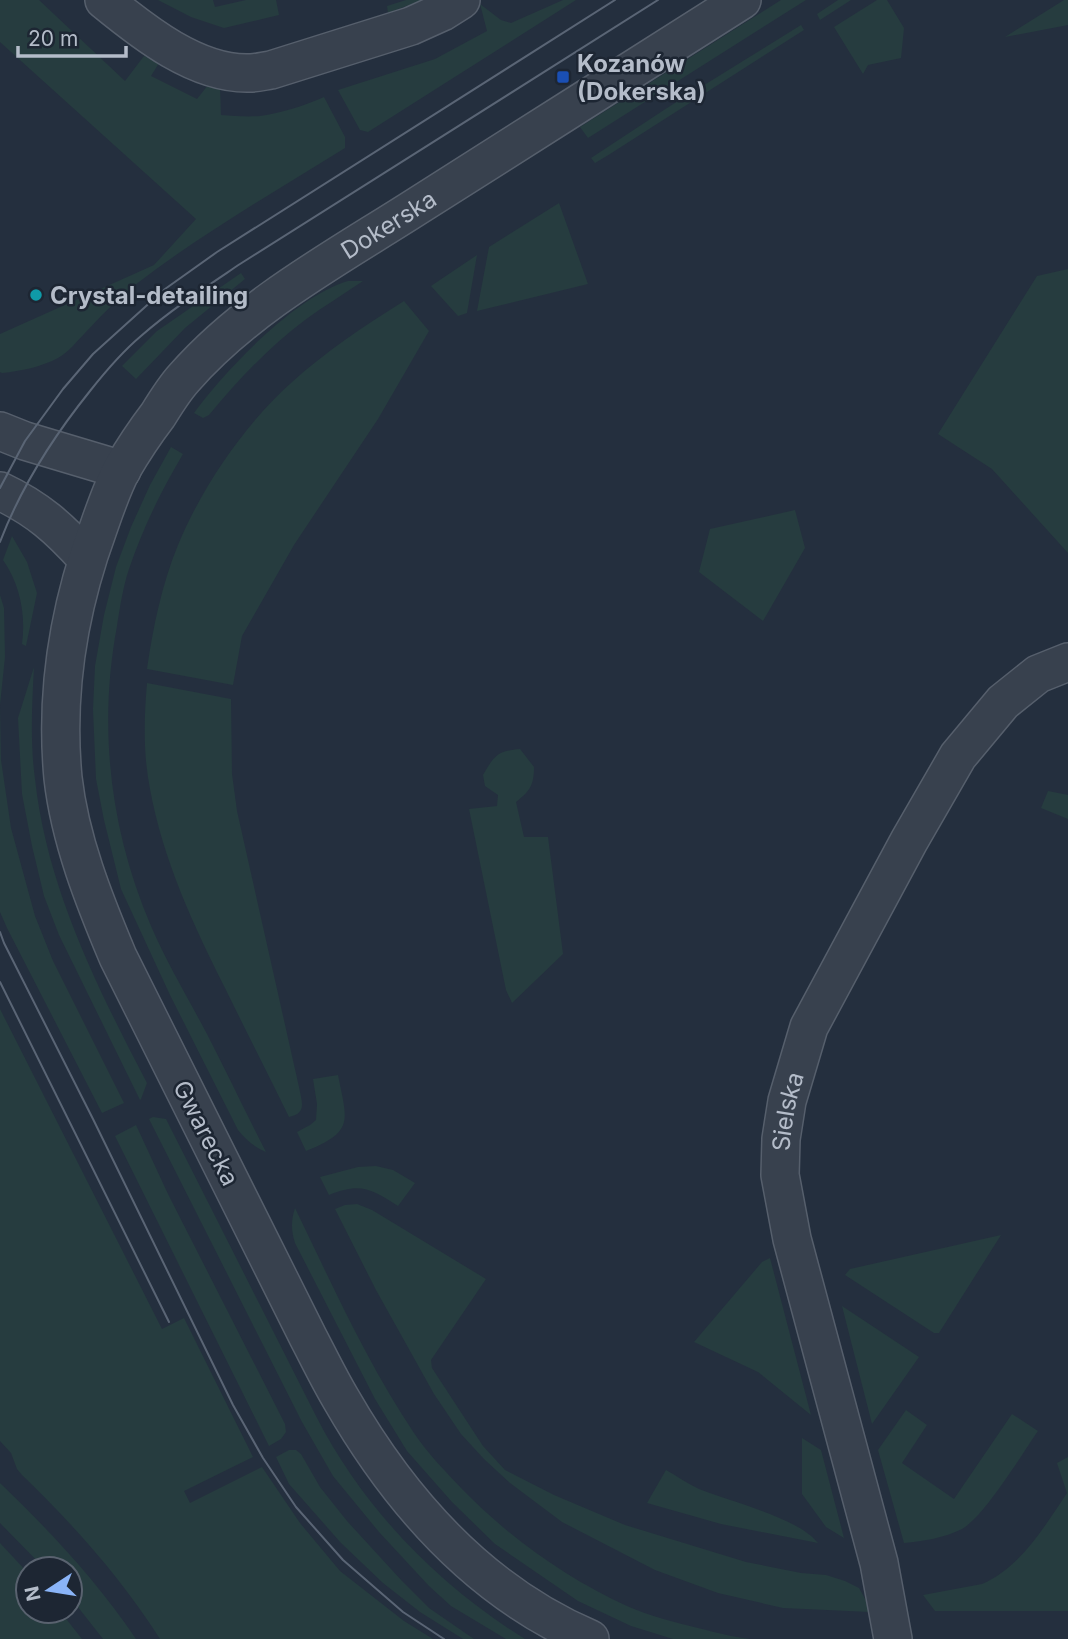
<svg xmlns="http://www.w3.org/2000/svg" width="1068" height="1639" font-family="Inter,sans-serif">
	<rect width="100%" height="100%" fill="#242f3e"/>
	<!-- green -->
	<path fill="#263c3f" d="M0 0H39L125 81 144 56 159 63 151 76 197 99 208 85 220 86 221 115C234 116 248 117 260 116 281 113 304 106 324 97L345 137V148C274 192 201 234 135 285 117 299 101 316 85 333 76 342 69 352 58 358 41 367 21 371 2 373L0 372V334L154 265 196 219 0 42Z
		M158 0H213L215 7 246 0H276L279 15 224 28 191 17Z
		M406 0H422L388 13 387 6Z
		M563 0H576L368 132 360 130 338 90 435 59 487 31 480 4 501 20 511 23Z
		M781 0H806L588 138 580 127Z
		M838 0H851L820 20 817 14Z
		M877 0H887L904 28 901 58 868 65 863 74 834 27Z
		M1064 0H1068V25L1005 37Z
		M801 25 804 30 610 154 595 163 591 158 667 108Z
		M559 203 588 284 477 311 489 247Z
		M477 255 467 313 458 316 431 286Z
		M1068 269V553L992 469 938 434 1037 276Z
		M241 273 245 279 185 328 136 379 122 366 157 331Z
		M348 281H363C344 294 324 306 305 320 269 347 238 380 209 415L203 418 194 413C226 369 296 296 348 281Z
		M404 301 429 331 378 419 294 545 242 636 233 685 147 669C153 627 162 584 178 545 202 487 244 425 291 383 325 352 364 326 404 301Z
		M171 447 183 454C161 491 143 528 129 569 123 587 120 607 117 626 98 728 110 830 151 926 167 963 188 998 207 1034 227 1073 246 1113 266 1152 254 1147 246 1140 238 1130L170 995 121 889 104 820 96 779 93 709 95 666 104 615 116 567 131 527 150 485Z
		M795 510 805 548 763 621 699 572 710 529Z
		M12 536 27 562 37 593 26 646 22 644C26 615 20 584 3 560Z
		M0 595 4 608 5 657 0 705 1 760 11 828 35 916 53 961 124 1103 102 1113 7 928 0 912Z
		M34 667C32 704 30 742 35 779 47 888 97 987 147 1083L141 1099 140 1100 59 935 44 896 32 846 22 794 18 718Z
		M147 683 231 699 232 774 237 811 299 1087C302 1103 307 1113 289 1117 268 1074 246 1031 225 988 193 924 163 860 150 789 143 754 144 718 147 683Z
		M520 749 534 767C534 785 530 791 516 802L524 837H548L563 954 512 1003 506 990 469 809 497 806 498 795 485 786 483 775C494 756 497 751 520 749Z
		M1048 791 1068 795V819L1041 808Z
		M0 1009 162 1329 184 1318 253 1457 184 1491 190 1503 262 1467 300 1523 340 1571 404 1621 433 1639H160C121 1578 74 1525 22 1475L17 1469 11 1453 0 1441Z
		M338 1075C347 1121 355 1131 306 1151L297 1132 310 1125 316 1120 317 1104 313 1079Z
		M153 1117 166 1119 317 1418C364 1509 438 1585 525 1639H506L451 1606 429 1586 379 1532 333 1476 302 1422 149 1119Z
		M136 1125 168 1194 285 1424 286 1432 281 1439 269 1446 115 1136Z
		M376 1166 393 1170 415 1183 398 1206C371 1189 361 1182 329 1195L320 1177 358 1167Z
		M357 1204 372 1210 486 1279 431 1360 432 1368 483 1446 505 1470 554 1495 625 1525 746 1562 801 1573 826 1575 845 1581 859 1588 868 1604 870 1612 783 1608 718 1593 655 1570 562 1522 510 1483 484 1459 461 1434 434 1394 376 1290 335 1209 345 1205Z
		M295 1208C332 1284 367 1363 414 1433 428 1454 446 1472 463 1490 510 1538 566 1578 627 1606 649 1616 674 1622 698 1628 715 1632 732 1637 750 1639H673L631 1626 578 1601 495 1544 452 1502 407 1451 375 1399 295 1243C291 1231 291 1220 295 1208Z
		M1001 1235 939 1333H934L845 1275 850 1269Z
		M770 1258 811 1415 758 1372 694 1342 762 1262Z
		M842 1306 919 1357 872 1424Z
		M906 1410 927 1425 902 1463 954 1499 1012 1414 1038 1431C1022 1454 984 1517 962 1529 944 1538 924 1541 904 1543L878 1450Z
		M802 1438 821 1450 844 1538 826 1527 802 1494Z
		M289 1450H296L301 1454 320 1487 347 1521 402 1581 429 1608 474 1639H463L420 1612 383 1583 341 1543 289 1484 276 1457Z
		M1068 1457V1611H935L923 1595 982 1584C1021 1567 1044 1527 1067 1493L1057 1463Z
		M666 1470C677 1476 688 1484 699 1489 731 1502 797 1517 818 1543L721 1524 647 1503Z
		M0 1483C50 1531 97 1581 136 1639H103L70 1597V1569H45L0 1523Z
		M0 1543 28 1573V1611H60L82 1639H0Z"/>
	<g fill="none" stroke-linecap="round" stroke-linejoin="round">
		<!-- street casing -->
		<g stroke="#565f6c" stroke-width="40">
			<g id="street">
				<path d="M104 0C143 32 197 75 250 73 257 73 264 71 271 70L411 26 442 12 461 0"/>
				<path d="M0 431 25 441 122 470"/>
				<path d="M0 491C38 509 59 528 87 559"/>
				<path id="s1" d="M590 1639C480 1592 399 1500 341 1399 329 1379 319 1358 308 1337L118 957C94 900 70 840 63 778 55 693 69 608 98 529 105 509 112 488 122 469 133 450 145 432 158 415 166 402 174 389 184 378 248 305 338 257 419 205 527 137 634 68 742 0"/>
				<path id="s2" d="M893 1639 879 1563 792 1239 780 1175 781 1139 787 1101 809 1027 909 841 958 756 1003 702 1038 674 1068 662"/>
			</g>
		</g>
		<!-- street -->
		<use href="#street" stroke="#38414e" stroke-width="37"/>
		<!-- tram -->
		<path stroke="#5a6575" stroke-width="2" d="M0 488 25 441 63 389 93 354 165 289 217 252 615 0
			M0 542C21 487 53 437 90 391 105 372 122 352 141 336 172 309 206 287 240 264L658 0
			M0 932 4 943 93 1119 233 1405 263 1458 296 1507 343 1560 403 1612 444 1639
			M0 982 169 1322"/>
	</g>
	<!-- markers -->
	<rect fill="#1a4fb4" stroke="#1d2633" stroke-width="2.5" x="556" y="70" width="14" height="14" rx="3.5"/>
	<circle fill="#0f9aa8" stroke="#1d2633" stroke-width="2.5" cx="36" cy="295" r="7"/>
	<g text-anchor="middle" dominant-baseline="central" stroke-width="5" stroke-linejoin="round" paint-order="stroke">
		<!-- poi labels -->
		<g font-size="24" font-weight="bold" fill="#b4bcc9" stroke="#1d2633" text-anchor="start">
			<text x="577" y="63">Kozanów<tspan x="577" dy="28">(Dokerska)</tspan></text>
			<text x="50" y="295">Crystal-detailing</text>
		</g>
		<!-- street labels -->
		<g font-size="24" fill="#b4bcc9" stroke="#1d2633">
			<text stroke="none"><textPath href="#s1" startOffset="1720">Dokerska</textPath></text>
			<text stroke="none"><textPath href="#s2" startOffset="542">Sielska</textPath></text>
			<text transform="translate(206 1133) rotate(63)">Gwarecka</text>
		</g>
	</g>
	<!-- north arrow -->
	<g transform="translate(49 1590) rotate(258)"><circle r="33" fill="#1d2633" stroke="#59626f" stroke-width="2"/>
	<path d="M0-5L12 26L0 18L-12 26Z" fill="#8ab4f8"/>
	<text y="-10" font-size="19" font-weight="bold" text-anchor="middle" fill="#b4bcc9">N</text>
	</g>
	<!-- scale -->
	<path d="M18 46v10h108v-10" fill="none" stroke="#b4bcc9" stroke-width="3.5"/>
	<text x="28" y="46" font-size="21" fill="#b4bcc9" stroke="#1d2633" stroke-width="5" paint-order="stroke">20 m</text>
</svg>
